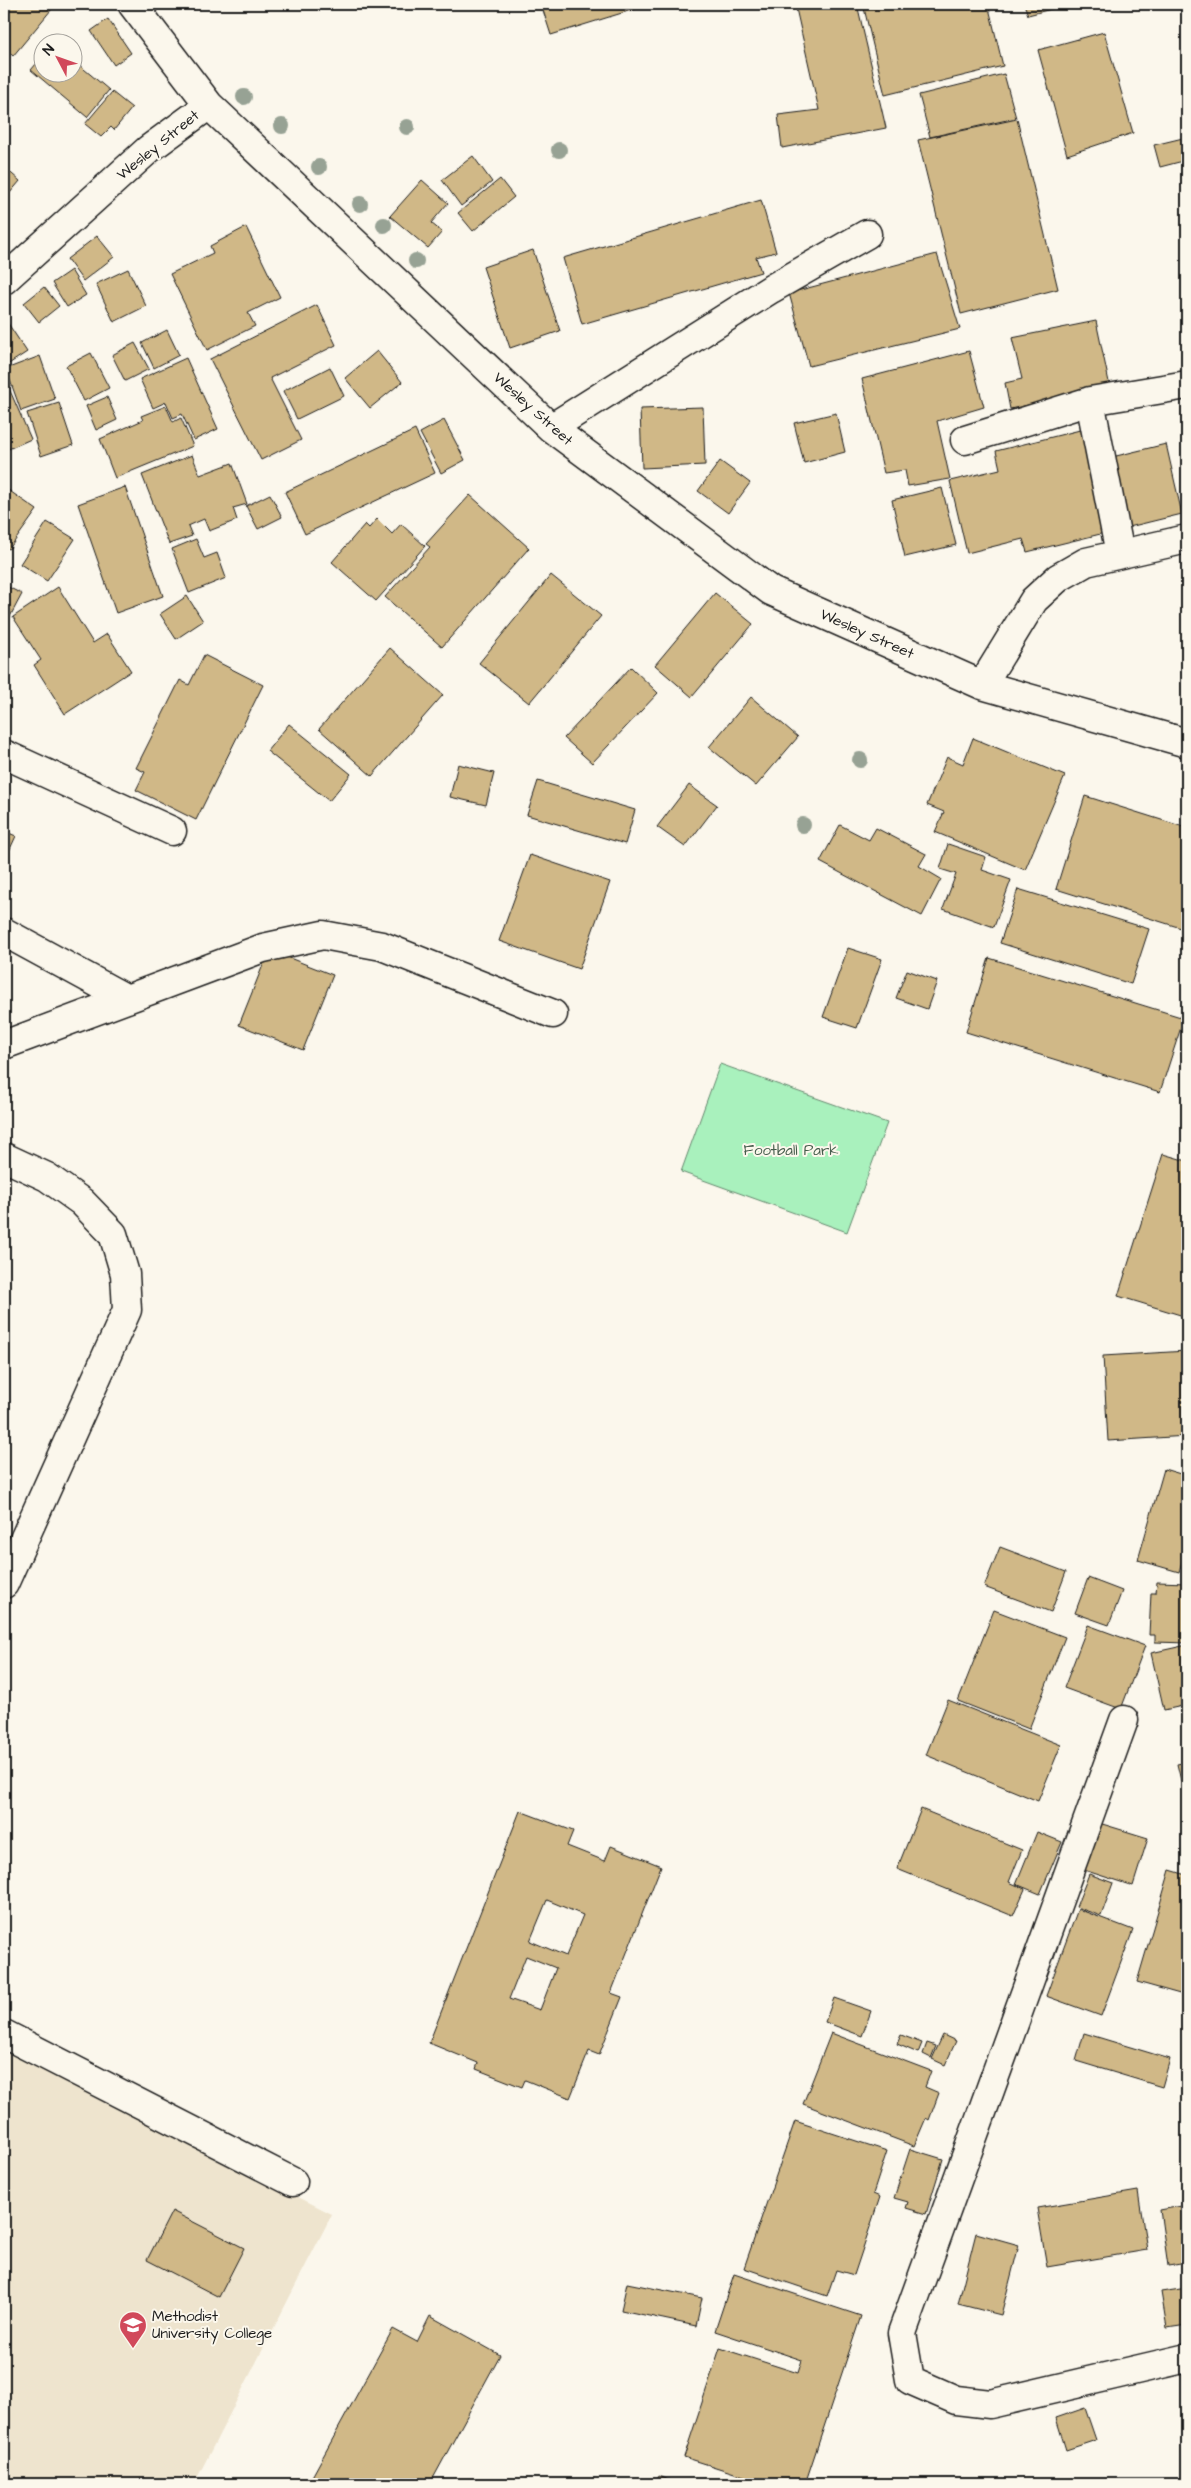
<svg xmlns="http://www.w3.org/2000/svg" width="1191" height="2488" font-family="'Architects Daughter',sans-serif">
	<rect width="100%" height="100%" fill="#fbf7ec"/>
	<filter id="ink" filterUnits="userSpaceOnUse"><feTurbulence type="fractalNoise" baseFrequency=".02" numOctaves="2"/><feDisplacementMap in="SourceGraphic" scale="10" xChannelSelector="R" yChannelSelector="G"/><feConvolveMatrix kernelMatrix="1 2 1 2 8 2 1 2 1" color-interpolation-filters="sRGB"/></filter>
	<g filter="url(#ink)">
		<!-- built -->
		<path fill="#eee4ce" d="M4 2049 332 2214 194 2484H4Z"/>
		<!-- green -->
		<path fill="#a9f1bd" stroke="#62866c" d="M720 1064 887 1123 847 1232 681 1172Z"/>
		<!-- building -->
		<path fill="#d0b887" stroke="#1c1c1c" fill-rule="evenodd" d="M4 4H56L13 56 4 48Z
			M541 4H651L551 35Z
			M795 4H857L886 128 782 148 778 115 819 110Z
			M863 4H988L1003 66 885 95Z
			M1024 4H1071L1028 15Z
			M108 19 131 53 114 65 91 31Z
			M1104 32 1133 133 1067 155 1038 50Z
			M42 57V72H72V59L109 90 87 117 31 70Z
			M1004 74 1016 118 930 137 919 95Z
			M112 92 132 108 114 130 111 127 101 137 85 124Z
			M1017 119 1058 289 961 314 918 140Z
			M1187 137V160L1160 167 1154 145Z
			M473 156 492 182 461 206 442 180Z
			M4 167 20 181 4 200Z
			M500 179 514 197 473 231 458 213Z
			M422 180 448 203 431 223 442 232 428 248 390 216Z
			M761 200 776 252 756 257 761 272 582 324 563 258Z
			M246 227 280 297 248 313 255 326 207 350 170 274 213 253 210 246Z
			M97 236 114 257 83 281 67 259Z
			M533 250 560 331 510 348 483 267Z
			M937 254 960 329 809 366 789 293Z
			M128 269 146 306 114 322 96 284Z
			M71 270 86 295 67 307 52 283Z
			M44 287 59 306 39 322 24 303Z
			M317 305 336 345 270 378 301 440 261 460 210 359Z
			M1096 321 1110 387 1010 409 1005 383 1022 379 1012 338Z
			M7 322 27 352 4 367V324Z
			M167 330 179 355 154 368 142 343Z
			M135 343 149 369 125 381 112 355Z
			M377 351 402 382 370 408 345 378Z
			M969 351 984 407 937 421 950 479 908 486 905 470 884 473 862 379Z
			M91 353 109 388 84 401 66 366Z
			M40 356 55 399 21 411 6 369Z
			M186 358 218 429 194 440 182 414 173 418 166 402 153 408 140 379Z
			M330 367 344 396 297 419 283 391Z
			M4 377 31 439 4 451Z
			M107 397 117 420 96 430 86 406Z
			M59 403 73 445 41 456 27 413Z
			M166 406 173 422 181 418 193 446 115 478 100 439 143 420 141 416Z
			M703 407 705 465 642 468 640 409Z
			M836 413 845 452 804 463 794 423Z
			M444 420 465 460 441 473 420 433Z
			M1104 424 1112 457 1166 444 1182 514 1027 552 1023 539 967 553 950 481 1000 469 996 451Z
			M415 430 435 473 305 534 285 492Z
			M192 455 200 475 232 463 247 504 233 508 237 520 209 531 204 519 188 526 192 536 169 544 142 475Z
			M720 461 750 483 728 513 698 491Z
			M4 487 37 510 9 549 4 546Z
			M125 487 163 596 116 613 78 504Z
			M942 488 956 545 905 557 892 500Z
			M270 494 282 517 258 529 246 506Z
			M470 495 529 548 442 647 385 597 430 547 426 544Z
			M377 519 392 534 401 524 425 546 376 601 332 562 365 524 369 528Z
			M47 522 75 539 47 581 20 564Z
			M196 539 204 558 217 553 226 578 189 593 172 549Z
			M551 575 601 616 529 703 479 663Z
			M4 585 22 594 4 628Z
			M58 587 93 643 107 634 131 671 65 714 34 665 41 660 13 617Z
			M715 593 753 624 692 697 655 665Z
			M187 596 203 621 176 639 160 614Z
			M390 648 443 695 372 776 319 729Z
			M204 655 263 685 196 820 136 790 145 772 136 768 180 680 189 685Z
			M631 667 658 693 592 763 564 738Z
			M751 697 798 737 756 786 709 747Z
			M289 724 351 774 329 801 267 751Z
			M973 738 1065 776 1025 870 935 832 944 812 927 805 947 757 963 764Z
			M458 764 494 773 486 805 450 797Z
			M538 781 635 810 625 844 527 815Z
			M689 785 717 805 685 847 657 827Z
			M1085 796 1187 828V910L1181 928 1056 889Z
			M840 825 869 840 876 828 926 854 919 866 941 879 922 916 820 862Z
			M4 831 16 836 4 862Z
			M948 844 986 857 982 870 1011 880 994 927 943 909 956 874 940 869Z
			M530 855 610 882 579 969 499 941Z
			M1018 889 1149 929 1131 984 1000 943Z
			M848 948 882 959 857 1028 823 1017Z
			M269 950 333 975 303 1050 239 1025Z
			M989 958 1184 1018 1160 1092 966 1032Z
			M907 970 937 981 927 1009 896 998Z
			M1163 1154 1187 1161V1317L1118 1296Z
			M1187 1351V1436L1108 1441 1103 1356Z
			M1164 1469 1187 1476V1544L1179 1572 1138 1560Z
			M1000 1547 1066 1572 1051 1612 984 1587Z
			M1088 1578 1122 1591 1109 1625 1075 1613Z
			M1157 1582 1187 1583V1643L1155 1642V1635H1149L1151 1593H1156Z
			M994 1610 1065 1637 1029 1729 958 1701Z
			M1088 1625 1145 1646 1121 1709 1064 1688Z
			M1187 1645V1705L1164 1710 1151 1653Z
			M948 1700 1061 1745 1038 1801 926 1755Z
			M1187 1762V1806L1177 1764Z
			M921 1809 1022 1850 1009 1882 1025 1889 1013 1916 897 1869Z
			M520 1811 573 1831 567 1846 605 1861 611 1846 661 1866 611 1993 622 1997 599 2055 589 2051 570 2098 525 2080 522 2087 476 2069 478 2063 429 2043ZM547 1900 583 1915 566 1956 530 1941ZM526 1956 556 1968 540 2010 509 1999Z
			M1099 1823 1148 1838 1133 1886 1084 1870Z
			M1037 1832 1062 1842 1040 1894 1016 1884Z
			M1170 1870 1187 1875V1996L1137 1982Z
			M1089 1874 1113 1883 1101 1916 1076 1907Z
			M1078 1909 1133 1930 1101 2016 1046 1996Z
			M834 1998 871 2011 862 2036 825 2022Z
			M831 2033 931 2071 925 2087 939 2093 929 2120 926 2118 914 2146 803 2104Z
			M1084 2033 1170 2059 1162 2087 1076 2061Z
			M901 2035 922 2043 918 2053 897 2044Z
			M943 2035 956 2041 945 2065 932 2059Z
			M927 2043 936 2046 931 2058 923 2054Z
			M795 2121 887 2151 873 2194 880 2197 854 2275 836 2270 827 2296 744 2268Z
			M910 2149 943 2159 926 2214 906 2208 908 2202 894 2198Z
			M1138 2191 1147 2250 1047 2267 1037 2208Z
			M1187 2205V2263L1168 2266 1160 2210Z
			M172 2211 244 2248 219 2297 147 2260Z
			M976 2233 1019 2245 1001 2315 958 2304Z
			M734 2274 861 2316 805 2484H769L684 2457 720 2348 798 2373 802 2360 715 2331Z
			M627 2283 702 2298 696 2326 621 2310Z
			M1187 2288V2325L1167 2328 1161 2292Z
			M430 2316 500 2355 430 2484H308L393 2329 417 2342Z
			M1085 2408 1096 2440 1066 2450 1056 2418Z
			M659 2476 679 2484H655Z"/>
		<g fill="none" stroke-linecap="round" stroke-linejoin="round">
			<!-- minor casing -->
			<g stroke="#1c1c1c" stroke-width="31">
				<path id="minor" d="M132 4 209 105 551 428 771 591 982 685 1187 743
					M4 280 149 149 209 105
					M551 428 771 289 867 234
					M965 440 1090 401
					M1120 554 1090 401 1187 385
					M982 685 1034 600 1058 578 1086 562 1187 539
					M4 754 172 831
					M4 932 127 999
					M4 1045 263 948 323 935 382 946 553 1014
					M4 1157 47 1177 82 1202 113 1234 125 1274 127 1310 4 1584
					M1124 1720 902 2333 910 2380 956 2400 990 2404 1187 2358
					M4 2034 293 2182"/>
			</g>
			<!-- minor -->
			<use href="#minor" stroke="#fbf7ec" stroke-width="28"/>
		</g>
		<!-- trees -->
		<g fill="#97a294">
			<circle cx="244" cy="97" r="8"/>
			<circle cx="282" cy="126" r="8"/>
			<circle cx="407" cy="127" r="8"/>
			<circle cx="559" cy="150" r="8"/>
			<circle cx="319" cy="167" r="8"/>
			<circle cx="360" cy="204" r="8"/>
			<circle cx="384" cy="225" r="8"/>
			<circle cx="416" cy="261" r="8"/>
			<circle cx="860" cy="760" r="8"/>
			<circle cx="803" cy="825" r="8"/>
		</g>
	</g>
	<!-- icons -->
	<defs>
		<g id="university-pin" transform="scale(1.4375)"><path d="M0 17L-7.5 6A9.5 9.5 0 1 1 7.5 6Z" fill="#d1495b" stroke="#fbf7ec"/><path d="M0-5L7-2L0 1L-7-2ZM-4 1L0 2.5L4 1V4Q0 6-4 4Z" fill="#fff"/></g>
	</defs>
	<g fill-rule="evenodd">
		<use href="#university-pin" x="133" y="2325"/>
	</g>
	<g text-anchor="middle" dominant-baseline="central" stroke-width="4" stroke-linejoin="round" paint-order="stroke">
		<!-- street labels -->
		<g font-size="15" fill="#1c1c1c" stroke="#fbf7ec">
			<text transform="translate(158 145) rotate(-39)">Wesley Street</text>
			<text transform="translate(533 409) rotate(42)">Wesley Street</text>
			<text transform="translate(867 634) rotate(24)">Wesley Street</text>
		</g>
		<!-- park labels -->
		<g font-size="15" fill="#465c4c" stroke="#fbf7ec">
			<text x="791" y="1150">Football Park</text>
		</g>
		<!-- poi labels -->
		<g font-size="15" fill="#1c1c1c" stroke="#fbf7ec" text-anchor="start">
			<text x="152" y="2316">Methodist<tspan x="152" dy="17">University College</tspan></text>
		</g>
	</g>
	<!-- margin -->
	<rect width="1191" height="2488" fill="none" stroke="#fbf7ec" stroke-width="20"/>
	<rect x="10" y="10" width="1171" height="2468" fill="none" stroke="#1c1c1c" stroke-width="2" filter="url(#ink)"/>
	<!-- north arrow -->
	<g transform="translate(58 58) rotate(311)"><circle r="24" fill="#fbf7ec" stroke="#a29f99"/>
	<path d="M0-4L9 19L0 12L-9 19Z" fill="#d1495b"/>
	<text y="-8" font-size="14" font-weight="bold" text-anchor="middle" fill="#1c1c1c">N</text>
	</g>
</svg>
